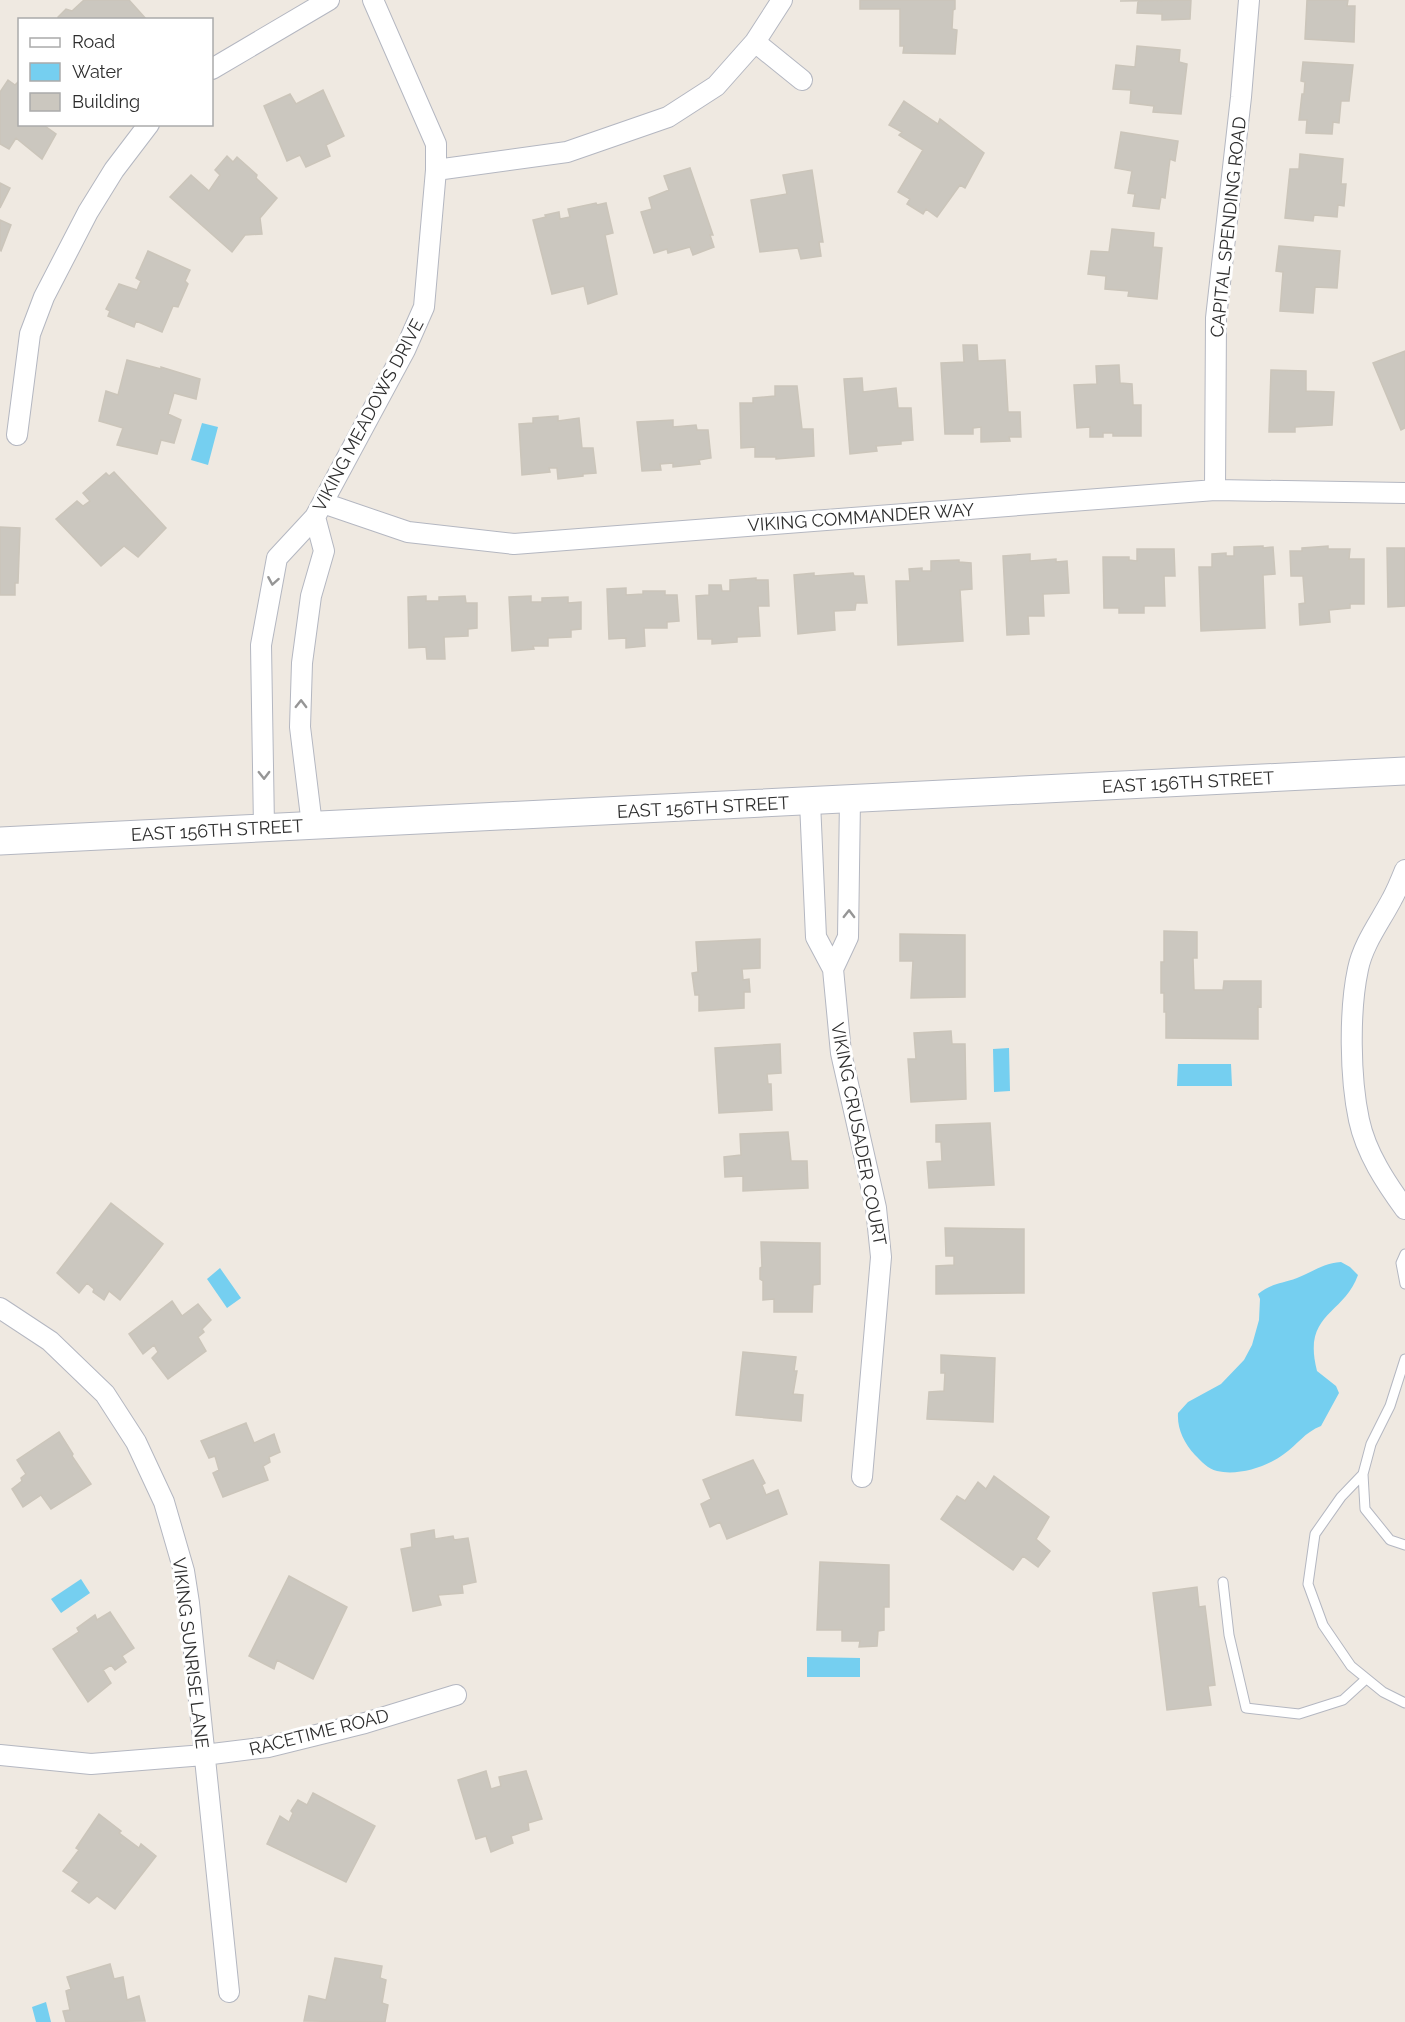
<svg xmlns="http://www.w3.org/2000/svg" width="1405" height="2022" font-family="Raleway,sans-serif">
	<rect width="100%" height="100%" fill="#efe9e1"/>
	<!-- water -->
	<path fill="#75cff0" d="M202 423 218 427 208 465 191 460Z
		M1009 1048 1010 1091 994 1092 993 1049Z
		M1178 1064H1231L1232 1086H1177Z
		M1341 1262 1350 1267 1358 1275C1343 1316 1302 1313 1317 1371L1336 1386 1339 1393 1321 1426C1305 1432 1297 1445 1284 1454 1267 1467 1238 1476 1217 1471 1208 1469 1201 1461 1195 1455 1184 1443 1177 1429 1178 1413L1188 1402 1221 1384 1244 1360 1252 1345 1259 1320 1260 1299 1258 1294C1272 1283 1281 1284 1297 1278 1313 1272 1323 1263 1341 1262Z
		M220 1268 241 1298 227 1308 207 1279Z
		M81 1579 90 1593 61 1613 51 1599Z
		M807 1657 860 1658V1677H807Z
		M46 2002 51 2022H36L32 2007Z"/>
	<!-- building -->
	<path fill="#cbc7bf" stroke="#cbc5ba" stroke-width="1.5" d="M84 0H129L147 20H58V17L66 9 72 11Z
		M860 0H955V9L953 10 952 29 957 30 955 54 903 53 904 46H900V9H860Z
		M1191 0 1190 19 1162 20V14L1137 13 1138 1H1120Z
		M1307 0H1348L1347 6H1355L1354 42 1305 39Z
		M1137 46 1180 50 1179 62 1187 64 1181 114 1153 112 1154 106 1130 103 1131 90 1113 89 1116 65 1135 67Z
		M1303 62 1353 65 1349 101H1341L1339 123 1333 122 1332 134 1306 133 1307 120H1299L1302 94H1304L1305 82 1301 81Z
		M8 80 15 85 20 80V124H46L45 126 56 134 42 159 16 138 9 149 0 144V92Z
		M323 90 344 136 326 145 330 156 306 167 300 155 287 161 264 106 290 94 296 104Z
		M904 101 938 124 940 119 984 153 965 188 960 185 937 217 926 209 923 214 907 204 910 199 898 192 923 150 899 135 902 132 889 125Z
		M1121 132 1178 141 1175 161 1170 159 1165 198 1161 197 1159 209 1133 206 1135 194 1128 193 1132 171 1115 168Z
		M1300 154 1343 159 1341 184H1346L1344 206 1338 205 1337 217 1314 215 1313 221 1285 218 1290 169H1299Z
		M227 156 233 162 237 157 257 175 256 178 277 198 260 218 262 234 245 235 232 252 170 197 191 175 209 191 220 175 215 170Z
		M690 168 713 235H710L714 247 693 255 690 247 668 253 667 249 654 253 641 212 652 209 649 198 669 190 664 176Z
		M812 170 823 242H819L821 256 801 259 798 248 760 252 751 200 787 194 783 175Z
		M0 183 10 188 0 208Z
		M596 203 597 205 606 203 613 233 605 235 617 294 588 304 584 286 552 294 533 220 546 217 545 215 559 212 560 219 570 217 568 209Z
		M0 220 11 225 1 251 0 250Z
		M1112 229 1154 233 1153 247 1162 248 1157 299 1128 296 1129 291 1105 289 1106 276 1088 274 1091 251 1109 252Z
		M1279 246 1340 251 1337 288 1315 287 1313 313 1280 311 1283 272 1276 271Z
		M148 251 190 270 185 281 188 284 178 307 173 306 162 332 136 321 134 327 108 316 110 311 106 309 119 284 137 290 141 281 136 278Z
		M963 345H977L978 361 1005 360 1008 412H1020L1021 437H1009L1010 441 981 442V427L973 428V434H945L941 363 964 362Z
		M1405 351V428L1401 430 1373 363Z
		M127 360 161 369V367L200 379 196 399 174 393 168 414 181 420 174 443 161 440 157 454 117 445 123 428 99 421 106 391 118 395Z
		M1119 365 1120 383 1132 384 1133 405H1141V436H1113V433H1103V437H1090V427L1077 428 1074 385 1097 384 1096 366Z
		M1271 370 1306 371V391L1334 392 1332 425 1295 427V432H1269Z
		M862 378 863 392 896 388 898 408H911L913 440 901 441V444L876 446 877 451 850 454 844 379Z
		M775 386H797L802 429H813L814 456 776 459V457H755V447L741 448 740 403H753V398L775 396Z
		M558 416V421L579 418 582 448H593L596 473 583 474V476L558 479 557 468H549L550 472 522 475 519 424 533 423V418Z
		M673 420V427L696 425 697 430H708L711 458 699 460 700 464 673 467V463L660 464 661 470 642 471 637 422Z
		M114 472 166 528 138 557 124 546 101 566 56 519 77 501 83 506 90 501 83 493 106 473 109 476Z
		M0 527 20 528 18 583H15V595H0Z
		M1263 546V548L1273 547 1275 574 1263 575 1265 628 1201 631 1199 567H1212V554L1226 553V556H1234V547Z
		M1328 546V549H1350L1349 559H1364V604H1350V608L1329 610 1330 622 1300 625 1299 604 1305 603 1303 576H1291L1290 551H1302V548Z
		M1387 548H1405V606L1388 607Z
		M1137 549H1174L1175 576H1164L1165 606H1144V613H1119V608H1104L1103 557H1129V560L1137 561Z
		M1030 554V561L1056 559V562L1067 561 1069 593 1043 594 1044 616H1028L1029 634 1007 635 1003 556Z
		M959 560V562L971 563 972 589 960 590 963 641 898 645 896 581H910L909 569 922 568V571H931V561Z
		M814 573V576L853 573 854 576H864L867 603H856L855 610 834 611 835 630 798 634 794 575Z
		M756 578V580H768L769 606H758L760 636 737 637V642L712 644V639H698L696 596 709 595V585H721L722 591H730V580Z
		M626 588V595L643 594V591H665V595H677L679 621 667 622V628H644L645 646 626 648V638L609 639 607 589Z
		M426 596V601H439V597L465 596 466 603H477V628L468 629V636L444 637 445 659H427L426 647 409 648 408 597Z
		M531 596V602H542V598L568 597V603L581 602V629L571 630V637L548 638V646H533L534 649 512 651 509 597Z
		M1164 931 1197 932V958H1193L1194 990H1223L1224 981H1261V1007L1258 1006V1039L1166 1038V1012H1164V993H1161V962H1164Z
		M900 934 965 935V997L911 998 913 961H900Z
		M760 939V968L742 969 743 980 749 979 750 992H744V1008L699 1011V995H695L692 973 698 972 696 942Z
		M951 1031 952 1044H965L966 1099 911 1102 908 1059H916L914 1033Z
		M780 1044 781 1073 767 1074 768 1084H771L772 1110 719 1113 715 1048Z
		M990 1123 994 1185 929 1188 927 1162 942 1161 941 1142H936V1125Z
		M788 1132 791 1161H807L808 1188 743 1191V1176L725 1177 724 1157 741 1155 740 1134Z
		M111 1203 163 1244 120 1300 109 1291 104 1300 93 1292 94 1289 87 1283 79 1293 57 1273Z
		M945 1228 1024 1229V1293L936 1294V1266L954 1265V1256H946Z
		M761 1242 820 1243V1284L813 1285 812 1312H774V1299L763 1300V1281L760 1279V1268L762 1267Z
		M172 1301 182 1316 198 1304 211 1320 202 1329 204 1332 198 1337 206 1351 168 1379 152 1358 158 1352 154 1345 143 1354 129 1334Z
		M743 1352 796 1357 794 1371H797L793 1394 803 1395 801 1421 736 1415Z
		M941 1355 995 1358 993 1422 927 1419 929 1392 944 1391 945 1373H941Z
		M246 1423 254 1443 274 1434 280 1452 269 1457 270 1462 263 1466 268 1480 223 1497 213 1473 219 1470 215 1456 209 1458 201 1441Z
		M59 1432 73 1454 72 1456 91 1484 51 1509 41 1495 23 1507 12 1489 22 1481 21 1478 26 1474 17 1460Z
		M753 1460 765 1483 762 1485 766 1495 778 1490 787 1514 727 1539 720 1522 710 1527 701 1504 711 1499 703 1480Z
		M994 1476 1049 1517 1036 1539 1050 1551 1038 1567 1023 1556 1013 1570 941 1519 957 1496 965 1501 978 1482 986 1489Z
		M434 1530 435 1539 453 1536 454 1540 468 1538 476 1582 462 1585 463 1593 438 1595 441 1605 413 1611 401 1549 412 1547 411 1534Z
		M820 1562 889 1565V1607H884V1630L878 1631 877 1646 859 1647 860 1641H842V1630H817Z
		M289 1576 347 1607 313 1679 277 1660 274 1669 249 1656Z
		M1197 1587 1199 1607 1205 1606 1215 1685 1208 1686 1211 1705 1167 1710 1153 1593Z
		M110 1612 134 1648 122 1656 126 1662 115 1670 111 1665 103 1670 111 1683 88 1702 53 1649 79 1632 77 1628 95 1615 97 1620Z
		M486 1771 491 1789 501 1786 499 1777 526 1771 542 1819 528 1823 529 1830 511 1836 513 1843 491 1852 486 1836 476 1839 458 1780Z
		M313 1793 375 1826 346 1882 267 1844 280 1816 289 1822 293 1813 291 1811 298 1800 307 1805Z
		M99 1814 121 1831 119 1833 139 1848 141 1844 156 1856 115 1909 97 1896 89 1903 72 1891 79 1882 63 1871 79 1850 76 1848Z
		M335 1958 382 1966 380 1978 386 1980 382 2003 388 2005 385 2022 304 2021 309 1996 326 2000Z
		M110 1964 114 1979 123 1977 127 2000 139 1996 145 2021 66 2022 63 2011 70 2010 66 1991 71 1989 67 1977Z"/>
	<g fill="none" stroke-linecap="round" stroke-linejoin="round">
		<!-- lane casing -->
		<g stroke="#b4b7c1" stroke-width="11">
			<path id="lane" d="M1405 1254 1401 1263 1405 1284
				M1405 1359 1390 1406 1371 1444 1363 1474 1365 1509 1390 1540 1405 1545
				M1363 1474 1341 1497 1315 1534 1308 1584 1323 1625 1351 1666 1383 1692 1405 1703
				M1223 1582 1229 1635 1246 1708 1299 1714 1343 1700 1366 1679"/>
		</g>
		<!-- street casing -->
		<g stroke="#b4b7c1" stroke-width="22">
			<path id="street" d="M755 42 802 80
				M212 69 329 0
				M436 170 567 152 668 117 716 86 755 42 782 0
				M17 435 30 334 44 297 88 212 114 170 149 124
				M1215 490 1216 318 1241 97 1249 0
				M323 503 408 532 514 544 1215 490 1405 493
				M810 802 816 937 833 969 841 1053 876 1208 881 1257 862 1477
				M312 825 300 727 302 663 311 596 324 551 315 517
				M264 827 261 645 277 558 315 517 405 350 424 307 436 170V144L373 0
				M1405 870C1401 880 1397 890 1392 899 1380 922 1363 944 1358 969 1349 1011 1350 1078 1359 1120 1366 1153 1386 1183 1405 1209
				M833 969 848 937 850 799
				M0 1308 50 1341 105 1394 136 1442 164 1502 184 1571 189 1603 229 1992
				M0 1755 91 1764 204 1755 268 1747 365 1723 456 1695"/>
		</g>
		<!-- secondary casing -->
		<g stroke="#b4b7c1" stroke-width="29">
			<path id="secondary" d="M0 841 1405 771"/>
		</g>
		<!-- lane -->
		<use href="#lane" stroke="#fff" stroke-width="9"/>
		<!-- street -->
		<use href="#street" stroke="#fff" stroke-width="20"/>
		<!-- secondary -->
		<use href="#secondary" stroke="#fff" stroke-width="27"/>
	</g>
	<!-- one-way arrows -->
	<defs><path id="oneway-chevron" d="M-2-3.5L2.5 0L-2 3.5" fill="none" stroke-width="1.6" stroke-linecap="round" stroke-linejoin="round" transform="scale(1.5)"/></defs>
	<g stroke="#969696">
		<use href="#oneway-chevron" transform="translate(273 581) rotate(100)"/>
		<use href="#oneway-chevron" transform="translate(301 704) rotate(-89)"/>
		<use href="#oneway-chevron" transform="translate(264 775) rotate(89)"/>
		<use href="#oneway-chevron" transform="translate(849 914) rotate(-89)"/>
	</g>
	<g text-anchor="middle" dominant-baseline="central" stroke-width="6" stroke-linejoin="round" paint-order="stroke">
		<!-- street labels -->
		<g font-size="18" fill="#2e2e2e" stroke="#fff">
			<text transform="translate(1228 227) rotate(-84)">CAPITAL SPENDING ROAD</text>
			<text transform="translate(368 415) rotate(-62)">VIKING MEADOWS DRIVE</text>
			<text transform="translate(861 517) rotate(-4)">VIKING COMMANDER WAY</text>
			<text transform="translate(1188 782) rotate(-3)">EAST 156TH STREET</text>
			<text transform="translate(703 807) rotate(-3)">EAST 156TH STREET</text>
			<text transform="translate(217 830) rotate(-3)">EAST 156TH STREET</text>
			<text transform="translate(859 1134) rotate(79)">VIKING CRUSADER COURT</text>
			<text transform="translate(191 1653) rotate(83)">VIKING SUNRISE LANE</text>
			<text transform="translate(319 1732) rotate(-14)">RACETIME ROAD</text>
		</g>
	</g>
	<!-- legend -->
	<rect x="18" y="18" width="195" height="108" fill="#ffffff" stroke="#ababab" stroke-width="1.5"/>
	<rect x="30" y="38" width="30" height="9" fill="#ffffff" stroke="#ababab" stroke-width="1.5"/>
	<text x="72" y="48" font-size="18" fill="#2e2e2e">Road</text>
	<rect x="30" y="63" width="30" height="18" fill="#75cff0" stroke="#ababab" stroke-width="1.5"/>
	<text x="72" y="78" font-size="18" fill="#2e2e2e">Water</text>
	<rect x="30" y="93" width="30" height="18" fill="#cbc7bf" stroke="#ababab" stroke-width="1.5"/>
	<text x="72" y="108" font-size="18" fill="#2e2e2e">Building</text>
</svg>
